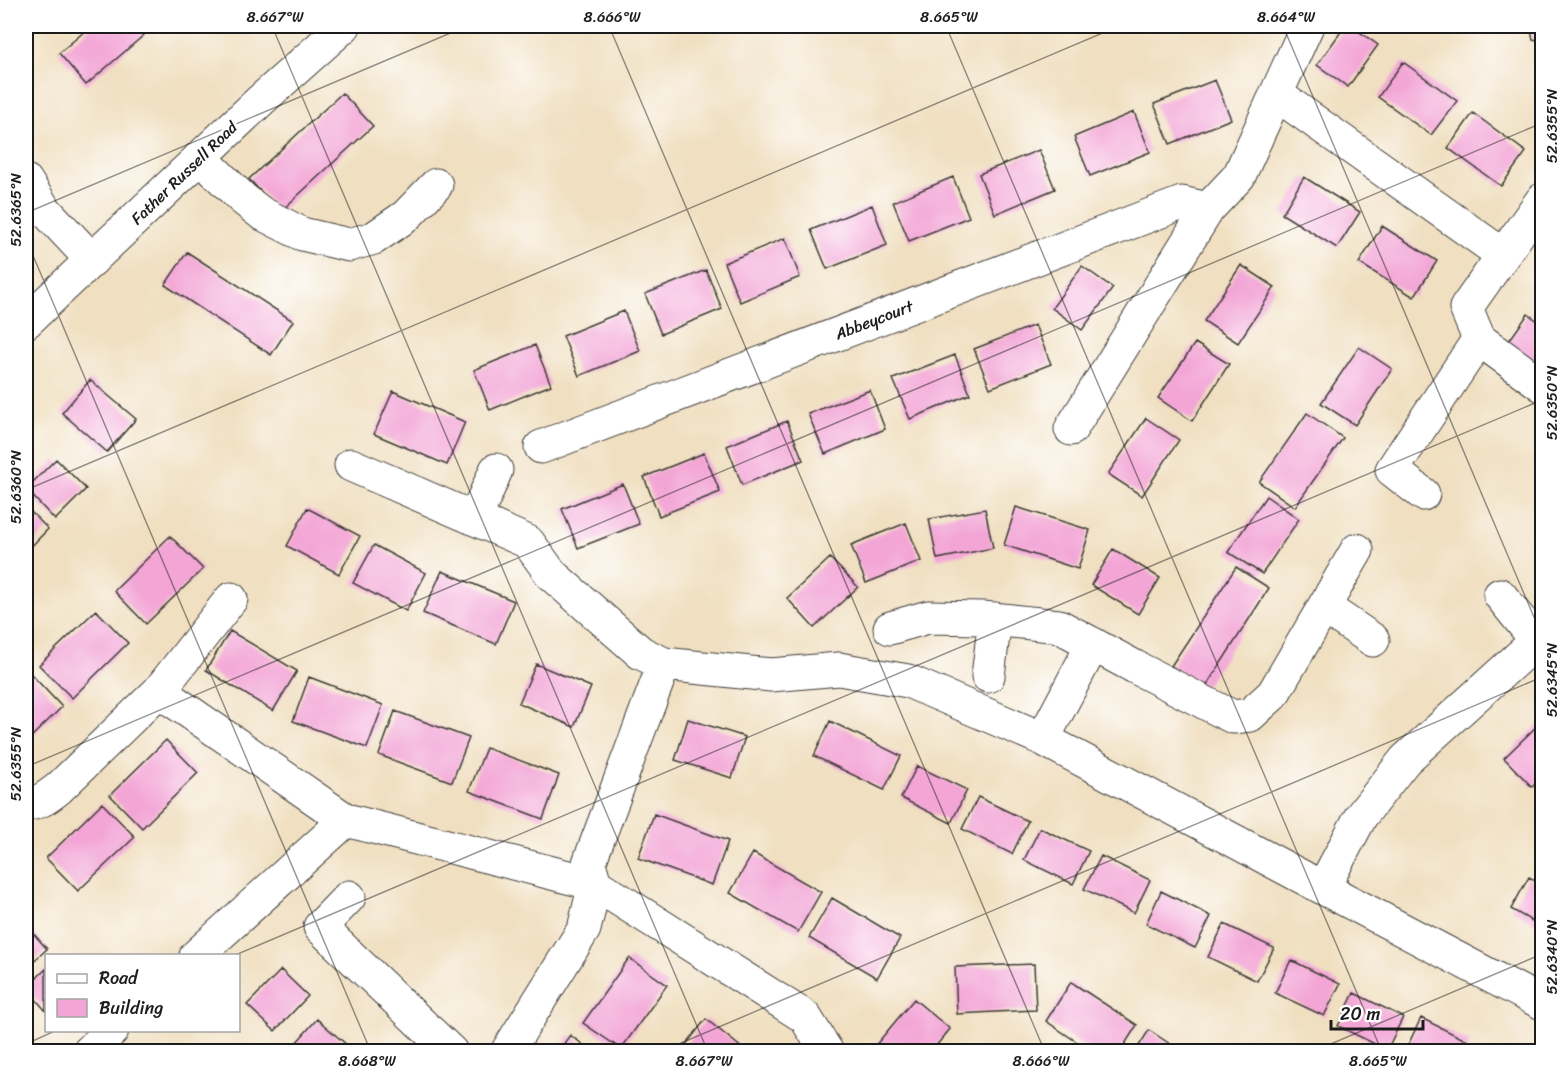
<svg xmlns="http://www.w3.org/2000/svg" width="1568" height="1077" font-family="Sriracha,sans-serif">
	<rect width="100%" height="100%" fill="#fff"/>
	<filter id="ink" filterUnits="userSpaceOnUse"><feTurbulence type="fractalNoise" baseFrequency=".0167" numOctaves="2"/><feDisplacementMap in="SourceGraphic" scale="12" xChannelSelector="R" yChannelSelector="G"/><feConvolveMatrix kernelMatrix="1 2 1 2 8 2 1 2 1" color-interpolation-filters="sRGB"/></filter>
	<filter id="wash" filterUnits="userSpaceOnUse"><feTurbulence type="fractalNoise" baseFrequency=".008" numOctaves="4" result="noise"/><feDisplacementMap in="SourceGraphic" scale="24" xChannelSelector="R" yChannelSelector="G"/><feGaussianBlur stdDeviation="1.35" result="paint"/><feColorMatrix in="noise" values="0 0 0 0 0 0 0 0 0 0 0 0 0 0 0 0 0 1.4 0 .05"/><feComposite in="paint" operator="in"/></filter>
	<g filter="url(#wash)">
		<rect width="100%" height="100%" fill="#f0dfc0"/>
		<g id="blocks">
			<!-- building -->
			<path fill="#f3a6d6" d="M91 26H135L144 35 86 85 59 53Z
				M1345 26H1351L1378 45 1348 87 1317 65Z
				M1530 26H1542V38L1533 40Z
				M1403 62 1457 101 1431 135 1378 97Z
				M1215 80 1231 119 1170 144 1154 104Z
				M342 93 373 126 280 212 249 179Z
				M1134 112 1150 152 1090 176 1074 137Z
				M1473 113 1526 152 1501 186 1448 148Z
				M1039 150 1055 189 995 214 979 174Z
				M953 177 969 217 909 241 893 202Z
				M1304 177 1360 212 1337 248 1282 214Z
				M872 205 887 245 827 269 811 230Z
				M1382 226 1437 261 1414 297 1359 263Z
				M785 238 800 277 740 302 724 263Z
				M187 252 293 321 271 355 165 285Z
				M1241 265 1275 287 1238 343 1204 321Z
				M1082 266 1113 288 1082 330 1052 308Z
				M706 270 722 309 661 334 645 294Z
				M624 311 640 351 579 376 563 336Z
				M1528 314 1542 324V370L1506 345Z
				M1035 325 1051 364 990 388 974 349Z
				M1195 343 1229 364 1192 421 1158 398Z
				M535 345 551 385 490 410 474 370Z
				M1359 347 1392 369 1355 425 1321 403Z
				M955 355 970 394 910 419 893 379Z
				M90 380 136 419 107 452 62 413Z
				M870 390 885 429 825 454 808 414Z
				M393 391 465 422 447 465 374 434Z
				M1307 413 1343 438 1295 507 1259 482Z
				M1146 418 1179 440 1142 496 1108 474Z
				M787 421 803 460 742 485 727 446Z
				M704 453 720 492 659 516 644 477Z
				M56 459 86 489 55 520 26 489Z
				M623 484 639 524 578 548 562 509Z
				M1266 496 1299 519 1262 574 1228 552Z
				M26 507 48 529 26 552Z
				M1016 507 1090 530 1078 569 1004 545Z
				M307 508 360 536 339 574 287 546Z
				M985 509 993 548 937 559 929 519Z
				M906 523 921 561 866 583 851 545Z
				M170 536 203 569 146 624 114 591Z
				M374 545 426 573 406 611 353 583Z
				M1113 549 1160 578 1138 614 1091 585Z
				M830 558 858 587 814 628 787 598Z
				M1236 567 1269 588 1205 688 1171 666Z
				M442 571 514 601 496 644 423 613Z
				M96 610 128 643 72 698 39 665Z
				M230 631 297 671 273 711 206 670Z
				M536 664 591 687 574 727 519 703Z
				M30 673 62 707 26 742V678Z
				M309 677 383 705 367 748 293 721Z
				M395 711 469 738 452 782 379 755Z
				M688 719 745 737 732 778 675 760Z
				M830 721 901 756 884 790 814 756Z
				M1542 721V777L1532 787 1504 758Z
				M166 740 198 773 142 828 110 795Z
				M486 748 559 775 543 819 469 791Z
				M917 766 967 790 951 823 901 798Z
				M978 797 1028 821 1012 854 962 829Z
				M102 803 135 837 78 891 46 858Z
				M654 814 728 841 712 885 638 858Z
				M1040 828 1089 851 1073 884 1024 860Z
				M753 853 821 892 798 932 730 893Z
				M1101 856 1150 880 1134 913 1084 889Z
				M1529 877 1542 885V927L1511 909Z
				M1161 891 1211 916 1195 948 1146 924Z
				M832 898 900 938 877 978 809 938Z
				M1224 924 1274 948 1257 981 1208 957Z
				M26 925 47 949 26 968Z
				M629 958 667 985 621 1049 583 1023Z
				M1291 960 1340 984 1324 1016 1275 993Z
				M1034 964 1036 1010 957 1014 955 967Z
				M46 969V1011L26 988Z
				M281 970 308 996 275 1031 247 1005Z
				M1071 982 1137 1025 1120 1052H1092L1046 1021Z
				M1354 993 1403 1017 1387 1050 1338 1026Z
				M914 999 950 1029 931 1052H870Z
				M1421 1018 1470 1042 1466 1052 1405 1051Z
				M317 1019 347 1045 354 1052H288Z
				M706 1019 737 1044 746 1052H680Z
				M1149 1030 1182 1052H1135Z
				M570 1035 593 1052H558Z"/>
		</g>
	</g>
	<g filter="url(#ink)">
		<use href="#blocks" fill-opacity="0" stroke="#3c3935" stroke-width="1.5"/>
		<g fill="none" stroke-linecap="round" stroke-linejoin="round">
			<!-- minor casing -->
			<g stroke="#3c3935" stroke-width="35">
				<path id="minor" d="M1276 94 1503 255
					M200 157 243 199 261 213 302 234 349 245 374 238 406 216 436 185
					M26 181 44 209 92 260
					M1479 339 1542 385
					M1071 429 1208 209 1239 176 1307 26
					M541 447 1182 203 1208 209
					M351 465 528 542 552 575 641 653 664 664
					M1423 494 1392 470 1479 339 1466 308 1542 200
					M475 519 496 470
					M1500 595 1537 641
					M1324 607 1373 640
					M890 628 928 617 983 618 1059 626 1135 667 1233 717 1250 715 1273 694 1357 550
					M1542 636 1405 760 1361 816 1323 888 1542 1003
					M988 676 995 619
					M159 691 231 599
					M1043 739 1323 888
					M26 804C39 804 49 796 59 788L159 691 346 820 196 956
					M346 820 595 884 589 863 664 664 771 675 839 669 908 681 1043 739 1093 644
					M349 897 320 927 451 1052
					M89 1052 112 1030
					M507 1052 584 929 595 884 805 1017 827 1052"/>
			</g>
			<!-- tertiary casing -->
			<g stroke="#3c3935" stroke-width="35">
				<path id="tertiary" d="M26 322 261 100 344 26"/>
			</g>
			<!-- minor -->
			<use href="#minor" stroke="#fff" stroke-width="33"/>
			<!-- tertiary -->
			<use href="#tertiary" stroke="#fff" stroke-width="33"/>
		</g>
	</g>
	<!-- ticks -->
	<path fill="none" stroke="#1c1c1c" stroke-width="1.5" stroke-opacity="0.45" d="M272 26 708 1052M609 26 1045 1052M946 26 1382 1052M1283 26 1542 636M26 213 467 26M26 239 371 1052M26 490 1119 26M26 767 1542 123M233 956 1542 400M26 1033 34 1052M26 1044 57 1030M660 1052 1542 677M1312 1052 1542 954"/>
	<g text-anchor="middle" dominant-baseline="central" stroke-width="6" stroke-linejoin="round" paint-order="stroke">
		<!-- street labels -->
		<g font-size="16" fill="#1c1c1c" stroke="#fff">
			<text transform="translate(184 173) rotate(-44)">Father Russell Road</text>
			<text transform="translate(874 320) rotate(-21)">Abbeycourt</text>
		</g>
	</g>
	<!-- margin -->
	<rect width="1568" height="1077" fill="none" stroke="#fff" stroke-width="66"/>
	<!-- legend -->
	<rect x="45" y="954" width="195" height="78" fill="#ffffff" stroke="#a4a4a4" stroke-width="1.5"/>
	<rect x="57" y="974" width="30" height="9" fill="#ffffff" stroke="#a4a4a4" stroke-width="1.5"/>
	<text x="99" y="984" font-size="18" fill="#1c1c1c">Road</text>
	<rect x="57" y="999" width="30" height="18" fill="#f3a6d6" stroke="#a4a4a4" stroke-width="1.5"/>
	<text x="99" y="1014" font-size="18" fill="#1c1c1c">Building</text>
	<!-- scale -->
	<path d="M1331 1020v9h92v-9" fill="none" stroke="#1c1c1c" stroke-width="3"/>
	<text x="1340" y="1020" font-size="18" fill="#1c1c1c" stroke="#ffffff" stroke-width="4.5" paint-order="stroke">20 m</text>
	<rect x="33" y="33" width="1502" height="1011" fill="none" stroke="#1c1c1c" stroke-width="2"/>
	<g font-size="15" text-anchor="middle" fill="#1c1c1c">
		<text x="275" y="22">8.667°W</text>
		<text x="612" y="22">8.666°W</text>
		<text x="949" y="22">8.665°W</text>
		<text x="1286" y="22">8.664°W</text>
		<text transform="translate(1552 126) rotate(-90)" y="5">52.6355°N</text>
		<text transform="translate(16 210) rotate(-90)" y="5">52.6365°N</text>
		<text transform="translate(1552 403) rotate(-90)" y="5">52.6350°N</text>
		<text transform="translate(16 487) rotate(-90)" y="5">52.6360°N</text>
		<text transform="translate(1552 680) rotate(-90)" y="5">52.6345°N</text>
		<text transform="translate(16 764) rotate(-90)" y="5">52.6355°N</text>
		<text transform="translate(1552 957) rotate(-90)" y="5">52.6340°N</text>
		<text x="367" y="1066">8.668°W</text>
		<text x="704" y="1066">8.667°W</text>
		<text x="1041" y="1066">8.666°W</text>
		<text x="1378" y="1066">8.665°W</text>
	</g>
</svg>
